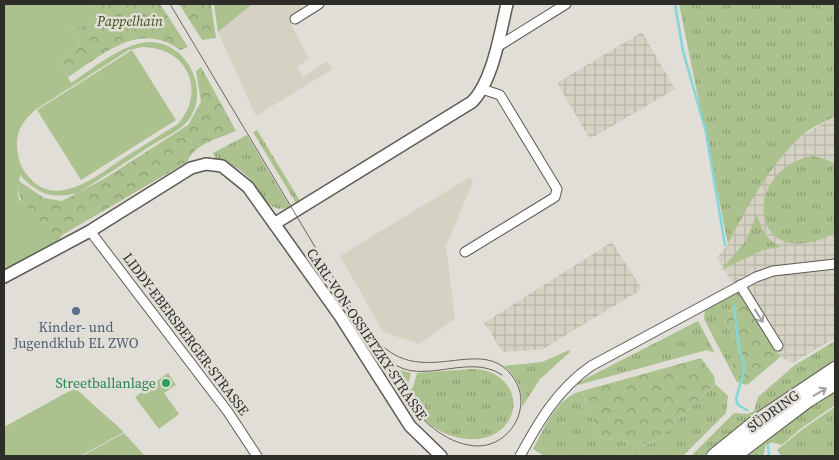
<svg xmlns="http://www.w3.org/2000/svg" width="839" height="460" font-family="'Source Serif 4',serif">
	<defs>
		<pattern id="industrial-grid" width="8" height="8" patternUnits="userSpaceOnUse" patternTransform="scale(1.25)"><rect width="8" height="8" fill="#d5d2c3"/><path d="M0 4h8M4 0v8" fill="none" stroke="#b7b5a8"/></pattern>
		<pattern id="grass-tufts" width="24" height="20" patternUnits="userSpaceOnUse" patternTransform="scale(1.25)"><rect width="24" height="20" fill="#abc18e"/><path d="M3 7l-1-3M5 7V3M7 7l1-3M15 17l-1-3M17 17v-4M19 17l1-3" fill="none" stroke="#8c9d74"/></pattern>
		<pattern id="forest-crowns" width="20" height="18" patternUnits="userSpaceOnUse" patternTransform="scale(1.25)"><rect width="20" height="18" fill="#abc18e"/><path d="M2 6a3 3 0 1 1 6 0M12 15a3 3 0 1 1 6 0" fill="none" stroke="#8c9d74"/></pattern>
	</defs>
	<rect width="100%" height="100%" fill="#e0ded6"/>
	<!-- built -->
	<path fill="#d5d2c3" d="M214 4H300L303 9 288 19 309 59 297 67 303 77 328 61 333 69 256 116 218 32Z
		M470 177 473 182 446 246 455 319 419 344 383 332 340 256Z"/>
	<!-- industrial -->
	<path fill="url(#industrial-grid)" d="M642 32 675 89 590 139 557 83Z
		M835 116V338L793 363 780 357 717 258 728 244 760 183 772 167 803 135Z
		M612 242 642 289 543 349 503 352 484 323Z"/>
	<!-- grass -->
	<path fill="url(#grass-tufts)" d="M679 4H835V116C825 122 813 126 805 133 769 165 750 202 728 244Z
		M257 130 300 201 296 203 253 132Z
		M247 135 290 207C267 216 260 189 247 176 238 167 228 163 216 159L213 153Z
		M812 156 825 159 835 164V233C751 277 738 172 812 156Z
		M757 215C762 230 766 240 781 247L763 250 721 270 745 242Z
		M738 291 746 305 728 312 725 319 736 348 731 371 704 319 705 310Z
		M698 321 715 353 707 350 578 385 577 383Z
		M835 341V365L752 420 707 456H691L734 413 748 414 754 411 758 397 795 365Z
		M569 350 570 352 540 379 522 407C523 390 517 377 504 366L542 362Z
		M388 362 400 370 411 373 409 382 404 391Z
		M473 369C499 368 524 393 509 420 492 449 449 441 428 423 419 416 413 405 406 396L413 387 417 373Z
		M715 384 728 396 726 413 683 456H544L533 449C545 427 556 398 582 391L599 437 653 444Z
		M835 391V405L800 429 782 445 772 442 766 445 763 456H744L775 431Z
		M835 407V456H781L777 450 803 429Z"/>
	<!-- forest -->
	<path fill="url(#forest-crowns)" d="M93 4H160L188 47 180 50C139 20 104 54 68 77L59 61 80 45 70 30 112 17 92 6Z
		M179 4H211L216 38 202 40Z
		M201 67 236 131C218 139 195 143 187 162L62 235H52C36 218 15 206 19 181L44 198 62 201 104 179 188 125 201 102 196 71Z
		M746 305 780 357 747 385 737 382 731 371 736 348 725 319 728 312Z
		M701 358 714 376 715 384 653 444 599 437 582 391Z"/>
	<!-- green -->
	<path fill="#abc18e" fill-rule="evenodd" d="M4 4H93L92 6 113 17 70 30 80 45 59 61 71 83C92 69 116 49 141 43 183 34 214 89 187 122 178 132 163 138 152 145 128 161 103 177 78 193 53 199 38 195 20 175L18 192 19 199 52 234 62 235 59 240 62 245 4 276ZM142 47C187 47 207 90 178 124 160 135 143 146 125 157 102 172 63 206 35 183 25 174 20 167 18 154 14 135 21 122 35 110L129 50Z
		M214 4H252L218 32Z
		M132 50 176 120 81 180 37 110Z
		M168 373 176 385 164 393 179 414 159 429 135 397Z
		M75 388 124 432 80 456H4V427Z
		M124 433 145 456H82Z"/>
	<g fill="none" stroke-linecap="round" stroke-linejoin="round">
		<!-- stream -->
		<path stroke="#85d6da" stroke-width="2.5" d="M675 4 683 51 706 132 725 245
			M734 306 739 348 745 368 736 399 738 405 747 410
			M768 445 769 456"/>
		<!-- minor casing -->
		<g stroke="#5c5b54" stroke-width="11">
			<path id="minor" d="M295 19 319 4
				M497 47 566 4
				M90 231 228 412 257 456
				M465 252 555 197 557 189 500 95 482 89
				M740 285 778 346
				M520 456C539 421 558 389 591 366L756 277 773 271 835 264"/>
		</g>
		<!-- tertiary casing -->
		<g stroke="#5c5b54" stroke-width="14">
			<path id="tertiary" d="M274 224 472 102C493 81 500 33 507 4
				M4 277 90 231 191 168 206 164 222 166 248 187 340 316 410 426 441 456"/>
		</g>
		<!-- primary casing -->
		<g stroke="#5c5b54" stroke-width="16">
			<path id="primary" d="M714 456 756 422 835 369
				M734 456 808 400 835 383"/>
		</g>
		<!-- minor -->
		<use href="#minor" stroke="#fff" stroke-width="9"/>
		<!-- tertiary -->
		<use href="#tertiary" stroke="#fff" stroke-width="11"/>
		<!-- primary -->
		<use href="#primary" stroke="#fff" stroke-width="14"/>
		<!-- tram -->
		<path stroke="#676661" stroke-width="1" d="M170 4 407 401C424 423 449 446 479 446 510 445 531 409 516 382 485 326 418 398 372 334
			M385 355C413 393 467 350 502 375"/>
	</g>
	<!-- one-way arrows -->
	<defs><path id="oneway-shaft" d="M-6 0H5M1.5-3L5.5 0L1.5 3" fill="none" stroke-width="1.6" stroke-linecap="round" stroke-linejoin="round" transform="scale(1.25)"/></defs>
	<g stroke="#a1a09f">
		<use href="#oneway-shaft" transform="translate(759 316) rotate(58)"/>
		<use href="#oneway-shaft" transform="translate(820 392) rotate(-31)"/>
	</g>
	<!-- markers -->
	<circle fill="#5c6f8a" stroke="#e0ded6" stroke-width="2" cx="76" cy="311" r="5"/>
	<circle fill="#2e9e5b" stroke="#e0ded6" stroke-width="2" cx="166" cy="383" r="5"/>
	<g text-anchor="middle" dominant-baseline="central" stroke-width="5" stroke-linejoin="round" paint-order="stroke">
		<!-- park labels -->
		<g font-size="14" font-style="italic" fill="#3d5318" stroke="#e0ded6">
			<text x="130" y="21">Pappelhain</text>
		</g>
		<!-- service labels -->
		<g font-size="14" fill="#4e5e75" stroke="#e0ded6">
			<text x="76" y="327">Kinder- und<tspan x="76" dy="16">Jugendklub EL ZWO</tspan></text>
		</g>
		<!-- street labels -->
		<g font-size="14" fill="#2e2d2a" stroke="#e0ded6">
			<text transform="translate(186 334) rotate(53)">LIDDY-EBERSBERGER-STRASSE</text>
			<text transform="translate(367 334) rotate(56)">CARL-VON-OSSIETZKY-STRASSE</text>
			<text transform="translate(773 411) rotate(-36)">SÜDRING</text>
		</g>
		<!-- leisure labels -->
		<g font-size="14" fill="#27864d" stroke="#e0ded6" text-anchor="end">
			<text x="156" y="383">Streetballanlage</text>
		</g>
	</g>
	<!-- border -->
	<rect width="839" height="460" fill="none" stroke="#2e2d2a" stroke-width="10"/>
</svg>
